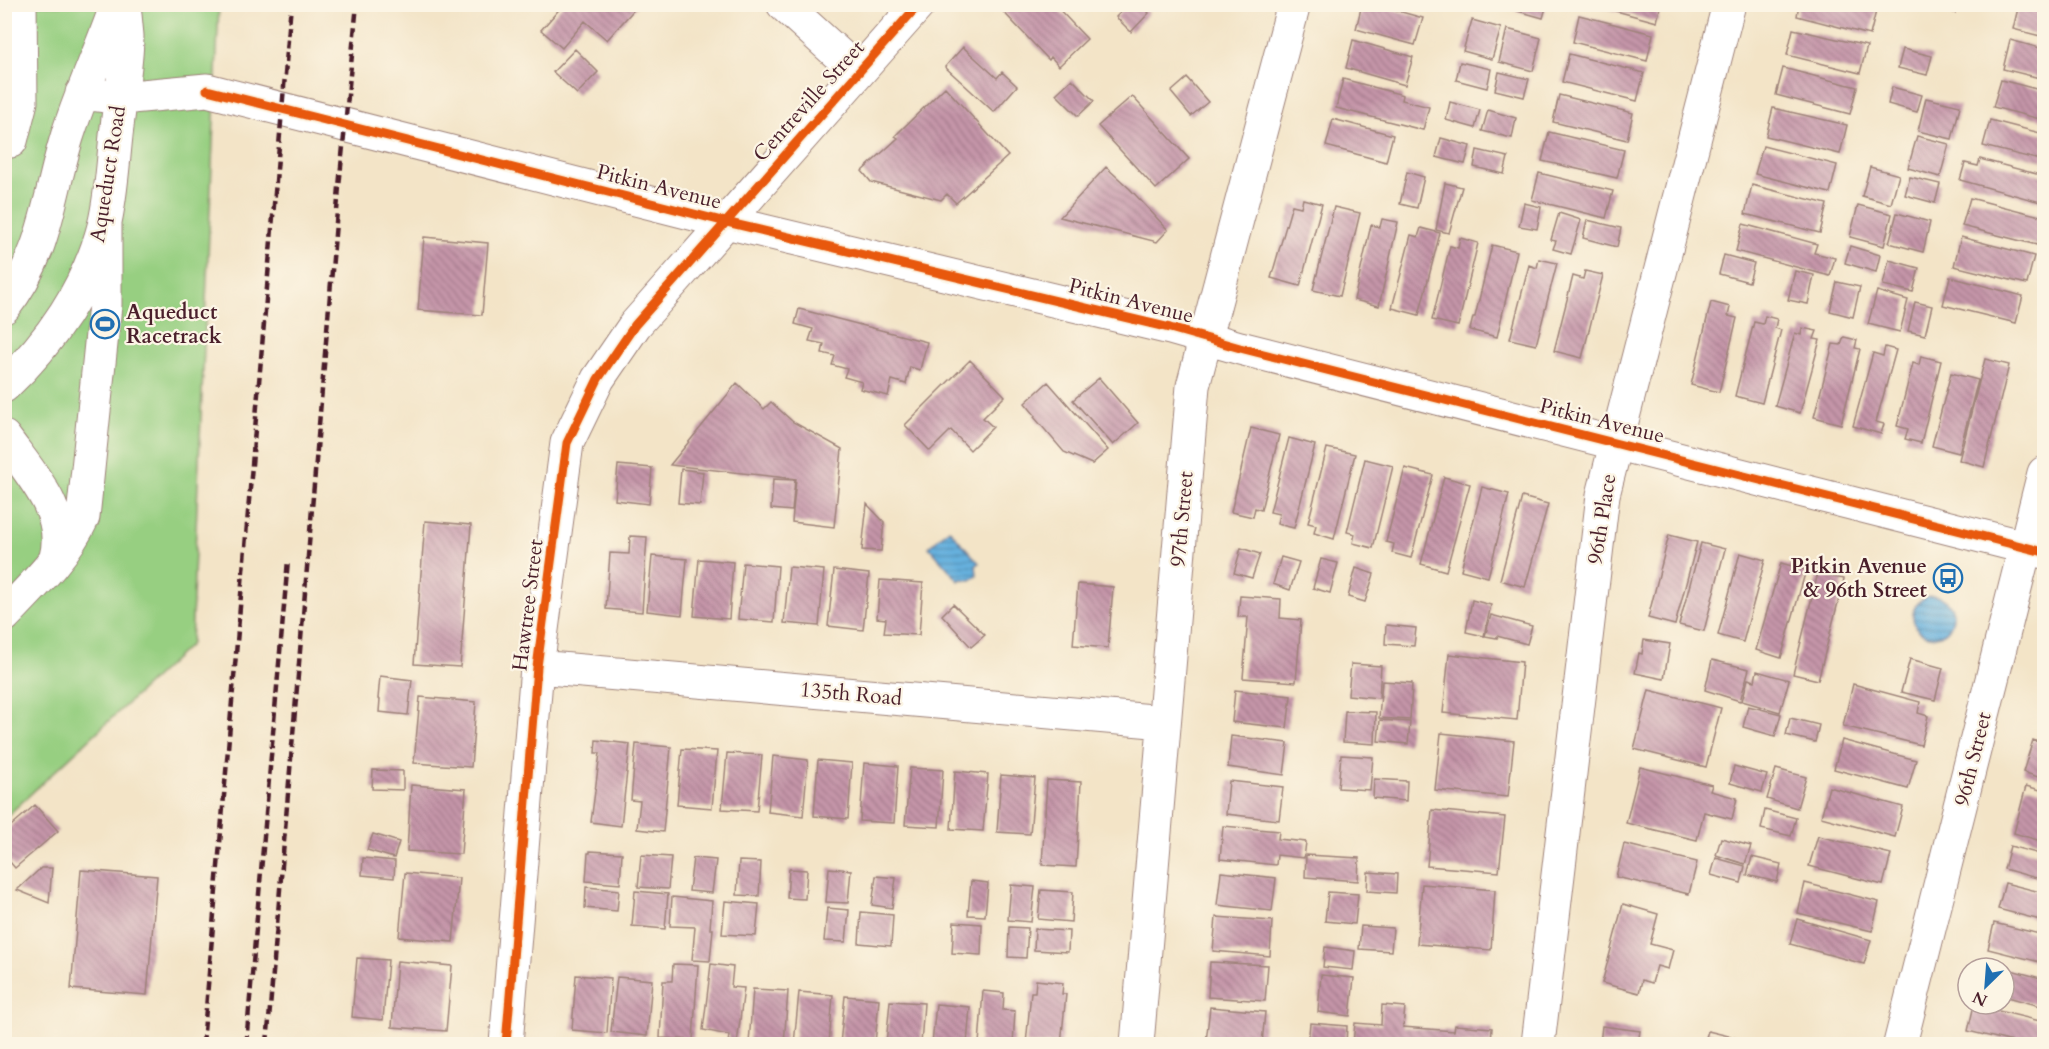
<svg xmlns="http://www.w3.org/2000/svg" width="2049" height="1049" font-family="Cardo,serif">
	<defs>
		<pattern id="water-rules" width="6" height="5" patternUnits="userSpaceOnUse" patternTransform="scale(1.5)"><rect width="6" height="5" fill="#66b1de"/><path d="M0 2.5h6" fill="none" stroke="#568fb4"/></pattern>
		<pattern id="building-back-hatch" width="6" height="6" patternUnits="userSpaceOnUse" patternTransform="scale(1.5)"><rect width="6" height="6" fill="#c595a9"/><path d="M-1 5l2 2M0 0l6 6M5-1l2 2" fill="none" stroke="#a2798a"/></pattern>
	</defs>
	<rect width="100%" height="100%" fill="#fcf5e5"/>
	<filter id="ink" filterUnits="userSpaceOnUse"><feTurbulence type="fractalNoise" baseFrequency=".0167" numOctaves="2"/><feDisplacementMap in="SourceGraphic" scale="12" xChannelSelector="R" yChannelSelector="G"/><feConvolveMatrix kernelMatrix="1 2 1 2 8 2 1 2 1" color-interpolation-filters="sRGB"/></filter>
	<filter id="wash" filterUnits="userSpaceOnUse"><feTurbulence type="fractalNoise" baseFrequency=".008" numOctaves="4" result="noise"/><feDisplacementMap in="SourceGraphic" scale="24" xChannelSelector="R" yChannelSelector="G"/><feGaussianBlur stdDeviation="1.35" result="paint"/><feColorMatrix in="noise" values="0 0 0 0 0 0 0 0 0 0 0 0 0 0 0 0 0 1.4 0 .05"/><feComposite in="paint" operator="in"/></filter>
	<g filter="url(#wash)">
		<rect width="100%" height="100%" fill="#f3e4c7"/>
		<!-- garden -->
		<path fill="#97cf81" stroke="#707756" stroke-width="1.5" d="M5 5H219L191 644 5 818Z"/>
		<!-- water -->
		<path fill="url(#water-rules)" stroke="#586884" stroke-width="1.5" d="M949 529 979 563 976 566 977 575 971 580 961 579 959 581 929 547Z
			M1913 616a20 20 0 1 1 40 0a20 20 0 1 1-40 0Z"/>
		<g id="blocks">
			<!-- building -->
			<path fill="url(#building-back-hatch)" d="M564 4H639L607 40 585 21 562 48 541 30Z
				M996 4H1054L1087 39 1059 66 1051 57 1049 60Z
				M1113 4H1140L1149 13 1131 32 1116 17 1121 12Z
				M1362 4H1373L1423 18 1415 45 1356 29Z
				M1515 4H1547L1543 18 1514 10Z
				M1590 4H1661L1657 22Z
				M1799 4H1866L1877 7 1870 35 1797 16Z
				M1925 4H1957L1955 13Z
				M2019 4 2044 10V37L2013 29Z
				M1579 15 1653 34 1647 61 1573 42Z
				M1472 20 1501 28 1492 59 1463 51Z
				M1507 29 1541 38 1533 71 1499 62Z
				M1793 29 1867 46 1860 73 1787 55Z
				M1353 40 1413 57 1405 85 1346 68Z
				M2010 40 2044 49V79L2003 69Z
				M963 47 997 78 1002 72 1017 86 994 112 945 67Z
				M575 49 598 72 577 94 553 72Z
				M1903 49 1932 56 1927 75 1898 68Z
				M1569 54 1644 73 1637 101 1562 82Z
				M1460 62 1491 69 1487 88 1456 80Z
				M1783 68 1857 87 1850 114 1776 95Z
				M1499 72 1529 79 1524 97 1495 90Z
				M1187 78 1208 102 1191 116 1171 92Z
				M1072 79 1094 101 1078 116 1056 94Z
				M1343 79 1403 95 1402 100 1429 107 1423 130 1336 108Z
				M2001 80 2044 91V120L1993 107Z
				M945 87 1008 156 956 203 947 194 941 200 871 182 862 171 898 138 895 136Z
				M1892 87 1922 95 1917 112 1888 104Z
				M1559 95 1633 113 1627 140 1553 122Z
				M1132 96 1189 159 1156 189 1098 126Z
				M1926 98 1960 106 1952 139 1918 131Z
				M1450 102 1480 110 1475 128 1446 120Z
				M1773 108 1847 125 1840 154 1766 136Z
				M1488 110 1516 118 1512 138 1482 131Z
				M1333 119 1393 135 1386 162 1326 146Z
				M1990 120 2044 134V161L1983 146Z
				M1549 132 1624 150 1617 178 1542 161Z
				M1917 136 1949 144 1940 177 1908 168Z
				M1441 138 1470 146 1465 164 1436 157Z
				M1763 146 1837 165 1830 193 1755 174Z
				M1477 150 1508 157 1504 174 1474 167Z
				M1980 159 2044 176V203L1960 180 1965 163 1978 166Z
				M1106 167 1130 189 1168 230 1157 242 1060 217Z
				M1870 167 1899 175 1891 204 1862 196Z
				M1407 172 1424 177 1417 208 1400 204Z
				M1539 173 1613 191 1606 218 1532 200Z
				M1910 177 1940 184 1935 203 1905 195Z
				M1445 183 1462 187 1449 233 1436 230Z
				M1752 185 1827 204 1820 233 1745 214Z
				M1970 198 2044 217 2037 245 1962 226Z
				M1303 199 1322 204 1300 286 1271 278 1292 205 1301 207Z
				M1524 203 1541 207 1537 229 1519 226Z
				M1858 205 1892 214 1884 246 1850 237Z
				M1334 207 1360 213 1340 296 1313 290Z
				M1559 213 1581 220 1571 254 1553 249 1556 241 1551 240Z
				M1897 213 1930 222 1923 252 1889 243Z
				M1382 219 1398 222 1379 306 1354 300 1371 225 1380 227Z
				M1587 220 1621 228 1617 247 1583 238Z
				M1743 224 1817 244 1814 253 1835 258 1830 276 1736 251Z
				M1421 228 1440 233 1419 315 1392 308 1411 235 1418 237Z
				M424 237 488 243 482 315 418 310Z
				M1961 237 2034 256 2027 284 1954 266Z
				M1460 238 1478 243 1458 326 1432 320 1450 246 1458 248Z
				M1492 245 1517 251 1497 337 1470 330 1473 317H1475Z
				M1850 246 1880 255 1876 272 1845 263Z
				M1724 255 1754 263 1749 282 1719 274Z
				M1539 259 1557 263 1536 345 1510 339 1529 265 1537 268Z
				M1889 260 1919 268 1913 292 1883 285Z
				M1585 271 1603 275 1582 358 1554 351 1573 276 1583 279Z
				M1795 271 1814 275 1808 304 1788 300Z
				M1950 277 2023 296 2016 323 1943 305Z
				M1837 282 1860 287 1853 317 1830 311Z
				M1877 291 1908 300 1900 332 1868 324Z
				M1711 302 1730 307 1728 316 1737 318 1719 392 1691 385Z
				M1915 302 1932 306 1925 335 1908 331Z
				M799 309 927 342 920 370 910 367 906 384 892 380 888 396 860 389 862 382 844 377 847 369 832 365 835 356 822 353 824 344 809 341 813 329 795 324Z
				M1765 316 1777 319 1775 328 1781 330 1762 403 1735 396 1754 322 1763 324Z
				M1802 328 1817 331 1814 339 1820 340 1800 413 1775 406 1795 333 1801 335Z
				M1844 337 1857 340 1855 348 1860 349 1841 424 1814 417 1833 344 1841 345Z
				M1885 347 1896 350 1876 422 1884 424 1881 434 1853 426 1873 353 1883 356Z
				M1921 356 1941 361 1921 443 1905 439 1908 429 1897 426 1913 363 1919 365Z
				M1985 359 2009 365 1984 467 1959 460Z
				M970 360 1005 396 983 418 993 427 970 450 951 430 930 451 905 425Z
				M1951 373 1978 380 1959 453 1932 446Z
				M1099 378 1138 423 1113 445 1073 400Z
				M1048 382 1108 450 1092 464 1064 452 1034 417 1035 415 1025 403Z
				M737 383 764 409 771 402 793 422 842 449 834 527 792 522 796 479 670 465Z
				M1251 428 1279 435 1261 510 1255 508 1253 517 1231 512Z
				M1289 438 1315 445 1294 528 1277 524 1279 514 1270 512Z
				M1327 448 1355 454 1334 539 1314 533 1316 525 1308 523Z
				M1365 459 1393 466 1373 548 1353 543 1355 534 1347 532Z
				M618 465 652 468 649 504 615 500Z
				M1405 468 1433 475 1411 558 1392 553 1394 544 1386 542Z
				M681 469 703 472 700 505 678 503Z
				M1444 477 1470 484 1446 571 1421 564Z
				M773 479 795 480 792 511 771 509Z
				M1482 487 1509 494 1488 577 1461 570Z
				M1522 497 1548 504 1525 587 1500 580Z
				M867 504 884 522 881 551 862 550Z
				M425 521 471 525 460 667 414 664Z
				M1669 535 1697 542 1675 625 1648 618Z
				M630 536 647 537 642 612 606 609 610 553 629 554Z
				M1701 543 1725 549 1704 631 1679 625Z
				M1241 548 1260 554 1252 578 1234 573Z
				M1740 553 1765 560 1743 642 1718 635Z
				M652 556 687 559 682 615 647 611Z
				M1281 557 1299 562 1290 590 1273 584Z
				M699 559 733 562 729 619 694 616Z
				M1321 559 1338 563 1330 593 1313 588Z
				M743 563 778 566 774 622 738 619Z
				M1781 563 1806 570 1781 658 1756 650Z
				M789 567 824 570 819 626 784 623Z
				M1356 568 1374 574 1365 602 1348 597Z
				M834 570 869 574 863 630 828 626Z
				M1818 573 1844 579 1818 680 1793 674Z
				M880 580 923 583 919 635 884 633 886 619 877 618Z
				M1078 584 1113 587 1108 648 1073 645Z
				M1240 596 1281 599 1280 618 1301 620 1296 682 1243 678 1248 617H1238Z
				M1472 600 1491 605 1484 636 1466 632Z
				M953 604 985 635 971 647 942 615Z
				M1491 615 1532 626 1527 644 1497 636V638L1485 636Z
				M1386 625 1416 628 1414 646 1385 644Z
				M1644 640 1670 644 1664 679 1635 673 1639 653 1642 654Z
				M1449 654 1522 662 1517 720 1443 713Z
				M1910 659 1943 668 1935 700 1901 692Z
				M1712 660 1749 669 1740 701 1705 690Z
				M1351 664 1381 666 1379 698 1348 695Z
				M1757 671 1789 680 1780 712 1742 701 1748 679 1755 681Z
				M380 676 412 680 408 715 379 712 380 699H378Z
				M1382 681 1412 683 1410 720 1379 718Z
				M1853 684 1920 702 1918 713 1928 716 1921 745 1843 726Z
				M1235 690 1291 696 1287 728 1232 722Z
				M1649 690 1721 708 1706 767 1634 749Z
				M420 697 476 702 471 767 414 763Z
				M1748 706 1781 714 1775 736 1743 727Z
				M1345 711 1376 712 1375 744 1343 742Z
				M1790 718 1819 725 1815 742 1786 735Z
				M1380 720 1410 722 1408 744 1378 741Z
				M1441 733 1514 741 1508 797 1435 790Z
				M1231 736 1288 743 1284 775 1228 767Z
				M596 740 630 744 621 826 591 822 600 753H595Z
				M1842 740 1916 760 1908 789 1834 769Z
				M2033 740 2044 744V779L2023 772Z
				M636 744 671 747 663 832 637 829 640 801 631 800Z
				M682 749 717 751 712 808 677 805Z
				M727 753 762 755 757 811 722 809Z
				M1341 755 1373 757 1370 790 1338 788Z
				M773 756 808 760 803 816 768 812Z
				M818 760 852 763 848 819 814 816Z
				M864 763 898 766 894 823 860 821Z
				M1734 766 1767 775 1762 792 1730 783Z
				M1640 767 1712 785 1710 791 1737 798 1732 819 1704 812 1697 840 1626 823Z
				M910 768 943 770 939 827 905 825Z
				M1776 769 1806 777 1797 808 1767 799Z
				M373 770 403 771V790L372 789Z
				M955 771 988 774 983 831 951 829Z
				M1001 775 1035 778 1030 834 997 832Z
				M1374 779 1407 781 1406 801 1373 798Z
				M1047 780 1081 782 1076 867 1042 865Z
				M1229 781 1283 787 1279 820 1226 814Z
				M411 785 466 789 461 854 407 851Z
				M2026 786 2044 791V842L2014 833Z
				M1829 787 1903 807 1895 837 1821 817Z
				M35 805 58 831 15 868 10 862 4 867V832Z
				M1432 810 1505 817 1499 872 1427 866Z
				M1765 810 1796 818 1791 836 1761 829Z
				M1223 826 1279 831 1278 839 1306 842 1304 858 1277 855 1276 865 1220 859Z
				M373 834 399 842 394 858 367 850Z
				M1818 836 1891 854 1883 885 1809 866Z
				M1721 838 1751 846 1745 864 1716 855Z
				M1624 844 1697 862 1689 894 1616 877Z
				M2010 846 2044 855V880L2004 869Z
				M590 851 622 853 620 884 586 881 588 853H590Z
				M641 855 671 857 668 889 638 887Z
				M1306 855 1359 858 1358 881 1305 877Z
				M1752 857 1781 864 1777 882 1747 875Z
				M363 858 395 861 394 878 362 875Z
				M693 858 716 860 712 893 689 891Z
				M1716 858 1745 866 1741 883 1711 875Z
				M739 861 761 862 759 896 737 895Z
				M41 868H52L49 903 17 890Z
				M829 868 851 870 848 903 826 902Z
				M789 869 807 870 805 899 787 898Z
				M81 870 157 876 147 995 71 989Z
				M1221 872 1276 878 1272 911 1217 905Z
				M1368 872 1397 874 1396 893 1367 891Z
				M405 873 459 878 453 942 399 937Z
				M876 876 896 878 892 908 872 905Z
				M971 881 988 883 985 916 968 915Z
				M1805 883 1879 902 1872 931 1798 913Z
				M2005 883 2044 893V921L1998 909Z
				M1422 884 1495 890 1491 950 1417 944Z
				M1011 885 1035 887 1031 922 1008 920Z
				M586 887 619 890 617 911 585 908Z
				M1041 890 1073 892 1071 922 1038 919Z
				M635 891 668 894 665 929 632 926Z
				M1328 892 1358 894 1355 924 1325 921Z
				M672 897 712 901 710 929H713L710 961 692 960 695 927 670 926Z
				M725 901 759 904 756 936 722 934Z
				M1623 904 1658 914 1650 944 1673 950 1668 969 1657 966 1652 983 1642 980 1639 993 1602 983Z
				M827 908 849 910 846 942 824 941Z
				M861 912 893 915 891 946 859 943Z
				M1216 917 1272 921 1270 956 1213 951Z
				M1797 919 1871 940 1864 964 1790 944Z
				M954 922 982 924 981 955 952 953Z
				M1994 923 2044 935V963L1988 949Z
				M1361 926 1393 928 1391 951 1359 949Z
				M1009 927 1028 928 1026 958 1008 957Z
				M1035 929 1069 931 1068 952 1034 950Z
				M1325 947 1355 951 1353 970 1323 967Z
				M357 958 388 960 383 1020 352 1017Z
				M397 961 452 966 446 1031 392 1027Z
				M1210 962 1268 965 1265 1001 1208 997Z
				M673 964 698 965 693 1040 660 1038 663 981H672Z
				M711 964 733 967 731 987 744 988 737 1044H728L729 1035 703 1030Z
				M2004 968 2044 979V1007L2004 996Z
				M576 975 611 978 607 1033 572 1030Z
				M1321 975 1354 978 1350 1016 1318 1012Z
				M617 977 652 980 647 1036 611 1032Z
				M1036 980 1063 983 1062 994H1066L1061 1044H1026L1031 992H1035Z
				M753 989 788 991 784 1044H749Z
				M983 991 1004 993 1003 1010 1015 1011 1013 1044H979Z
				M799 992 833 995 829 1044H794Z
				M845 996 879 999 875 1044H840Z
				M890 1001 924 1003 921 1044H886Z
				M936 1004 970 1007 967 1044H932Z
				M1382 1005 1405 1007 1403 1027 1454 1031 1455 1025 1492 1028 1491 1044H1353L1355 1023 1381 1025Z
				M1974 1005 2044 1022V1044H2021L1968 1031Z
				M1210 1007 1265 1012 1262 1044 1206 1042Z
				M1310 1023 1347 1026 1346 1044H1308Z
				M1602 1026 1640 1031 1638 1044H1600Z
				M1708 1031 1741 1039 1740 1044H1704Z"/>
		</g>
	</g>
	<g filter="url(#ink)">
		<use href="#blocks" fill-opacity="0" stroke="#9e8279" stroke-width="1.5"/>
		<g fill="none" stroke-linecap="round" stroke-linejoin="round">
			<!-- minor casing -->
			<g stroke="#9e8279" stroke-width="35">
				<path id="minor" d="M783 4 858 72
					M82 93 120 98 207 90 726 222 1170 328 1240 348 2044 552
					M4 142 11 141 21 102 20 4
					M4 307C46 254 48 199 67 137 81 92 102 49 117 4
					M4 386C50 343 88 288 104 226 112 194 113 159 117 127 120 97 127 66 127 36 126 26 125 15 124 4
					M4 437C29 472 68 512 56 557
					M4 616C33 586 66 554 83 517L105 305V224
					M537 667 1164 722
					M506 1044 537 667 567 443 598 379 635 325 919 4
					M1137 1044 1193 386 1294 4
					M1538 1044 1603 495 1729 4
					M1900 1044 2044 473"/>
			</g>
			<!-- minor -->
			<use href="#minor" stroke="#fff" stroke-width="33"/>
			<!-- rail -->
			<path stroke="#4a1f2b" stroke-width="4.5" stroke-dasharray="9 4.5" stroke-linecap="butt" d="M203 1044 291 4
				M246 1044 288 560
				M267 1044 339 187 357 4"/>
			<!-- cycleway casing -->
			<g stroke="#fcf5e5" stroke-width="13">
				<path id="cycleway" d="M207 90 726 222 1170 328 1240 348 2044 552
					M506 1044 537 667 567 443 598 379 635 325 919 4"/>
			</g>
			<!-- cycleway -->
			<use href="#cycleway" stroke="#e8590c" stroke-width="9"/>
		</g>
	</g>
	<!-- icons -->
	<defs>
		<g id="stadium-ring" transform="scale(1.5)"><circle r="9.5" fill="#fcf5e5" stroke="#1f6fb2" stroke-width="1.5"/><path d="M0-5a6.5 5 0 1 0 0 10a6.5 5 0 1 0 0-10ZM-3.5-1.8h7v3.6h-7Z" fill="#1f6fb2"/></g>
		<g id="bus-ring" transform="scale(1.5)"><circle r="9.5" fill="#fcf5e5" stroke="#1f6fb2" stroke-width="1.5"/><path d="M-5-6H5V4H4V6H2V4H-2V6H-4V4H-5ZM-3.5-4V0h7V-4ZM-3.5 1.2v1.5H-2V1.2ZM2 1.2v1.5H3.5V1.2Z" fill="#1f6fb2"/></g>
	</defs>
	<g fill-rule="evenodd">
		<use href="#stadium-ring" x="105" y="324"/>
		<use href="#bus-ring" x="1948" y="578"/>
	</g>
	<g text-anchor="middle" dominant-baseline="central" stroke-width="4.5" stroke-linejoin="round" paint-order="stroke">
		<!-- street labels -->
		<g font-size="21" fill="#4a1f2b" stroke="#fcf5e5">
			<text transform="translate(809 101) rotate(-48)">Centreville Street</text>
			<text transform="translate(108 174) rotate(-81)">Aqueduct Road</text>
			<text transform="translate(659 187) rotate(14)">Pitkin Avenue</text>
			<text transform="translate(1131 301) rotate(14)">Pitkin Avenue</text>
			<text transform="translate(1602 421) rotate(14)">Pitkin Avenue</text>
			<text transform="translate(1182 519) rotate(-85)">97th Street</text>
			<text transform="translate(1602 519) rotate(-81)">96th Place</text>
			<text transform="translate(528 605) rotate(-83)">Hawtree Street</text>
			<text transform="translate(851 694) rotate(5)">135th Road</text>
			<text transform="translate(1973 759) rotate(-76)">96th Street</text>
		</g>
		<!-- poi labels -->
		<g font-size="21" font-weight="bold" fill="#4a1f2b" stroke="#fcf5e5" text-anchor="start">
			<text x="126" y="312">Aqueduct<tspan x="126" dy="24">Racetrack</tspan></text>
			<text x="1927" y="566" text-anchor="end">Pitkin Avenue<tspan x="1927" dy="24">&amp; 96th Street</tspan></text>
		</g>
	</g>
	<!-- margin -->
	<rect width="2049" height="1049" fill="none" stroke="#fcf5e5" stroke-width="24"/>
	<!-- north arrow -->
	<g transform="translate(1986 986) rotate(205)"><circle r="28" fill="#fcf5e5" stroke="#b59f9b" stroke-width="1.5"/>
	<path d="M0-4.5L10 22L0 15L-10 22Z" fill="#1f6fb2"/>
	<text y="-9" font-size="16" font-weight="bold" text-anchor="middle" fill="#4a1f2b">N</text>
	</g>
</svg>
